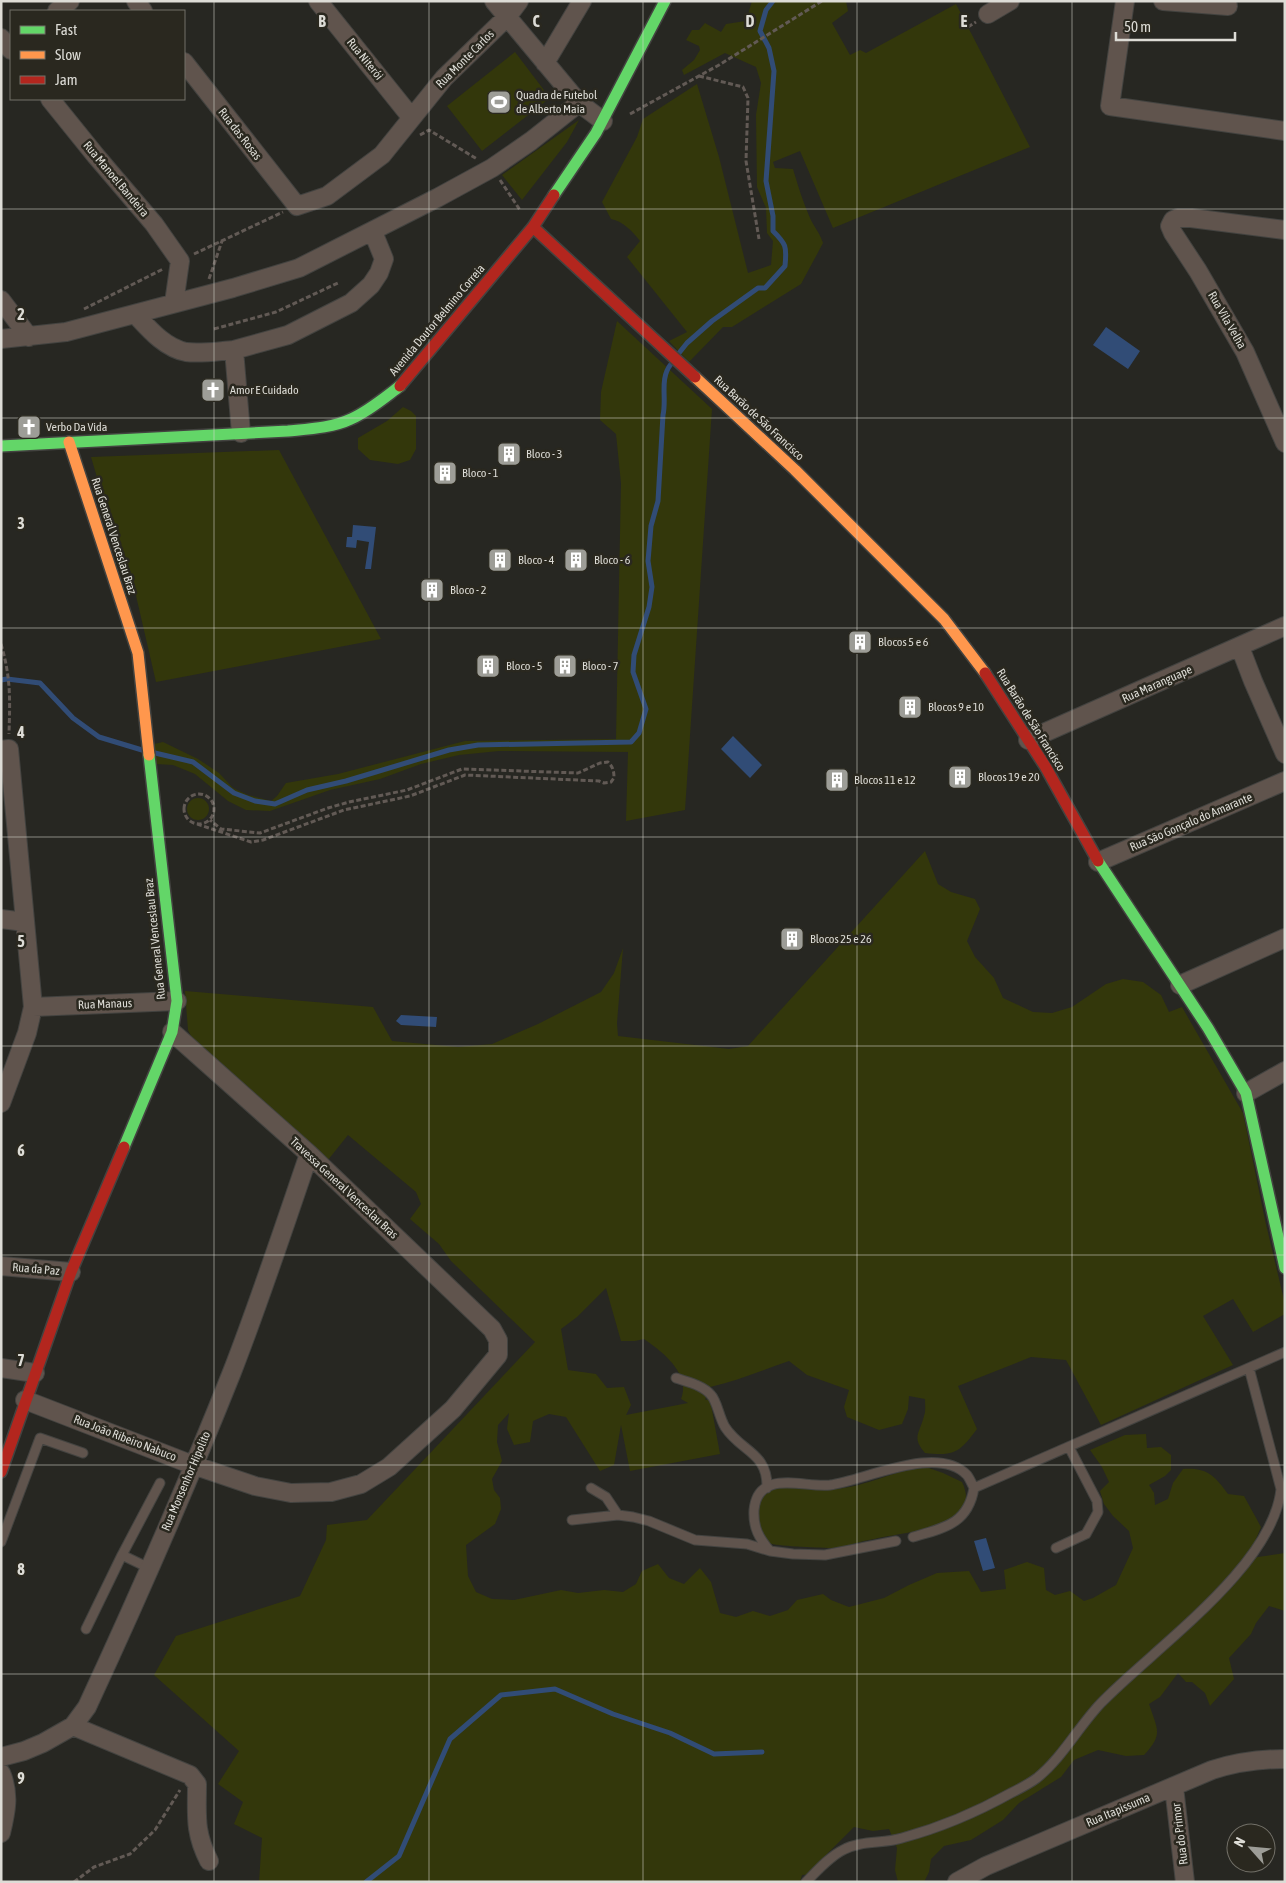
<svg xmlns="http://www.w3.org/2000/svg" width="1286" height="1883" font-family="'Asap Condensed',sans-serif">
	<rect width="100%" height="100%" fill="#272722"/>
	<!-- green -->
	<path fill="#33370b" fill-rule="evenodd" d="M752 1H846L848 11 832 23 850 55 860 50 866 53 956 4 1030 147 833 228 800 151 773 162 775 168 793 169C798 186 803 202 810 218 814 227 820 233 823 243L801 284 732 327H723L689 362 669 341 687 332 627 257 640 241C633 232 623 221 611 219L602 202 637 137 643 119 697 84 719 157 748 273 771 265 773 241 767 233 766 208 757 187 756 115 761 83 756 67 725 53 684 75 682 70 694 60 700 50 699 46 686 40 692 30H699L705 23 721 32 726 24 746 21Z
		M515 52 550 98 482 151 447 106Z
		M579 120 567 142 522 200 502 175Z
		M617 321 712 409 685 810 626 821 628 752 499 751 459 755 421 764 380 779 330 790 270 811 246 810 228 801 195 774 173 765 156 764 154 744 163 742 198 759 219 773 233 788 248 795 271 801 277 796 286 783 338 774 465 741 616 739 621 483 616 434 600 420 601 392Z
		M403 407 411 411 416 416V449L410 460 398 464 370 460 358 449V438L387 421Z
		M279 450 381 639 156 682 134 587 112 528 91 457Z
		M187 809a11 11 0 1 1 22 0a11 11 0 1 1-22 0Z
		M925 851 938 884 951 892 975 899 980 909 967 941 975 957 994 978 1003 998 1033 1012 1052 1013 1072 1007 1106 984 1123 979 1143 982 1161 995 1169 1012 1182 1007 1243 1113 1265 1220 1285 1304V1314L1253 1332 1233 1299 1203 1316 1233 1365 1101 1425 1066 1360 1031 1357 958 1386 977 1429C959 1453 955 1456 925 1453 911 1437 920 1433 924 1416 926 1411 925 1404 925 1399L909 1396 908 1409 902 1424 879 1430 847 1417 844 1407 849 1390 807 1375 789 1361C763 1370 737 1381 710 1387L705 1400 710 1399 720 1454 630 1471 621 1425 614 1465 600 1471 566 1417 549 1414 533 1421 530 1442 514 1445 507 1429 509 1413 498 1425 497 1442 502 1461 492 1479 494 1490 500 1498 501 1509 495 1524 466 1545 468 1576 476 1592 492 1599 514 1600 561 1590 578 1593 604 1590 623 1592 636 1584 642 1571 658 1564 669 1578 684 1584 700 1568 711 1582 720 1613 736 1617 753 1611 770 1616 788 1610 797 1600 823 1594 831 1600 849 1607 884 1598 909 1585 937 1573 969 1571 981 1592 1006 1589 1004 1570 1027 1562 1044 1568 1046 1590 1055 1595 1070 1591 1084 1601 1093 1598 1116 1585 1133 1548 1129 1531 1113 1516 1104 1504 1100 1491 1109 1482 1102 1467 1090 1450 1125 1435 1146 1434 1147 1448 1161 1447 1171 1455V1470L1165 1476 1149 1485 1154 1493 1155 1505 1168 1499 1173 1483 1183 1469C1207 1467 1215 1476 1228 1494L1244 1496 1261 1527 1252 1548 1251 1558 1285 1553V1611L1269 1606 1256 1623 1251 1634 1229 1658 1234 1679 1210 1706 1205 1693 1192 1682H1186L1178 1673 1160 1697 1149 1704C1157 1729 1164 1734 1144 1755L1126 1756 1098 1750 1074 1760 1061 1777 1019 1803 1003 1820 971 1840 944 1846 931 1859 929 1872 924 1882H898L895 1870 897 1848 889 1829 873 1831 854 1827 822 1859 813 1874 802 1875 800 1882H259L262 1838 234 1824 243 1802 218 1784 239 1751 154 1675 176 1636 300 1596 326 1540 327 1525 367 1520 535 1342 451 1261 439 1244 410 1219 421 1204 416 1192 348 1135 328 1160 197 1048 188 1030 185 991 373 1007 392 1041 458 1047 492 1044 538 1024 601 992 614 973 623 948 617 1023 618 1036 729 1049 748 1046ZM606 1288 621 1341H635L644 1339C663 1352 691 1374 681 1399L688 1403 626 1415 631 1405 624 1387 607 1388 596 1374 568 1370 561 1329 577 1317Z
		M926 1467 943 1473 962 1482C968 1494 968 1507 957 1516 941 1530 895 1534 874 1539 860 1541 846 1547 833 1548 824 1548 779 1546 772 1544 753 1537 753 1498 771 1490 789 1482 814 1491 835 1489 866 1487 894 1470 926 1467Z"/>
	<!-- water -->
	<path fill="#314c76" d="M1106 327 1140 351 1128 369 1093 345Z
		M353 525 376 527 371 569H365L369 542 357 540 356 548 346 547 347 537H352Z
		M733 736 762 765 750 778 721 749Z
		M401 1015 437 1017 436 1027 401 1025 396 1021Z
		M986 1538 995 1568 983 1571 974 1541Z"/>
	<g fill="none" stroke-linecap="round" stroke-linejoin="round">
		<!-- stream -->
		<path stroke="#314c76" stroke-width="5" d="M679 353 687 343 712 321 758 288H765L785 266C787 246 786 244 773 231V216L766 181 774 71 769 48 760 31 766 10 773 1
			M1 680 7 679 40 683 73 718 99 737 142 750
			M155 753 193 762 234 793 255 801 275 804 307 790 346 781 449 750 478 745 631 742 639 733 646 709 633 672 634 655 649 607 652 587 648 561 651 526 658 501 663 415C667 398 659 379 671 364
			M366 1882 399 1856 450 1739 501 1695 555 1689 613 1714 670 1733 714 1754 762 1752"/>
		<!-- lane casing -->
		<g stroke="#434340" stroke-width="11">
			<path id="lane" d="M676 1378C687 1382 703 1385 711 1395 717 1401 719 1417 725 1427 741 1452 768 1452 767 1488
				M591 1488 606 1497 618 1515
				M974 1488 1285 1352
				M572 1520 618 1515 633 1517 649 1521 695 1540 747 1544 770 1551 793 1554 825 1555 896 1541
				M1 1542 40 1438 83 1453
				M1056 1548 1086 1534 1098 1512 1097 1501 1069 1447
				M770 1551C759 1538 753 1528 754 1510 758 1468 804 1488 830 1485 866 1480 937 1444 967 1475 970 1479 972 1484 974 1488 968 1524 944 1528 913 1537
				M122 1555 160 1483
				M86 1629 122 1555 149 1568
				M806 1882C817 1871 829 1857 843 1850 861 1840 883 1844 902 1838 939 1828 977 1812 1011 1793 1019 1789 1029 1784 1037 1778 1062 1758 1079 1726 1101 1703 1153 1649 1273 1567 1281 1489L1249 1368"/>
		</g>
		<!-- street casing -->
		<g stroke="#434340" stroke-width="20">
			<path id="street" d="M136 1 143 11
				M318 1 411 117
				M494 1 579 103 603 121
				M1125 1 1110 106 1285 131
				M1163 1 1228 6
				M57 11 70 1
				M988 14 1010 1
				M1 38 11 50
				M184 62 297 206 327 196 382 155 444 78 507 17 519 1
				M545 63 582 1
				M50 99 96 156 154 224 180 261 174 303
				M1285 230 1191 218H1178L1173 220 1170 226 1173 233 1198 271 1245 352 1285 443
				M1 300 29 337
				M136 315C149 329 165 348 186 352 201 354 219 351 234 350L241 433
				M1 339 66 332 233 288 299 268 437 198 492 168 531 141 579 103
				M234 350 288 335 351 303 371 285 379 273 384 259 373 232
				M1240 647 1253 681 1285 754
				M1028 740 1285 626
				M1 750 9 749 33 1007 27 1033 1 1103
				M1098 862 1285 781
				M1 919 25 922
				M1180 985 1285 938
				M33 1007 177 1001
				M1246 1093 1285 1071
				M1 1266 71 1272
				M1 1368 35 1373
				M25 1400 193 1465 255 1486 291 1493 331 1492 361 1484 389 1467 453 1409 498 1355V1340L492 1329 309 1154 172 1032
				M73 1726 190 1775 197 1784C197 1815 194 1832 209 1861
				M1 1757 24 1751 43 1743 73 1726 87 1707C138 1597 187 1485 232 1372 260 1300 284 1227 309 1154
				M1 1773C10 1794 6 1812 1 1833
				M1174 1787 1185 1882
				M957 1882 986 1866 1212 1770C1237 1762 1259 1759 1285 1759"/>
		</g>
		<!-- fast casing -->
		<g stroke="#434340" stroke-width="14">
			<path id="fast" d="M554 195 596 133 665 1
				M1 446 288 431C308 429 332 428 351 419 369 411 384 398 400 386
				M1098 861 1208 1028 1246 1093 1285 1268
				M124 1147 172 1032 177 1001 149 755"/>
		</g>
		<!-- slow casing -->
		<g stroke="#434340" stroke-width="14">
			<path id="slow" d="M695 377 795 470 944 619 985 673
				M69 442 138 653 149 755"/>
		</g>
		<!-- jam casing -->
		<g stroke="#434340" stroke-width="14">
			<path id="jam" d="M533 227 695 377
				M400 386 533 227 554 195
				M985 673 1045 766 1098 861
				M1 1472 71 1272 124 1147"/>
		</g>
		<!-- path -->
		<path stroke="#625a55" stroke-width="3" stroke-dasharray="5 2.5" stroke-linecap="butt" d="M968 27 976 22
			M699 76 743 87 748 98 746 161 759 239
			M630 114 719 65 822 1
			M420 135 429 130 477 159
			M500 180 520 210
			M194 254 283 212
			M209 279 222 241
			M84 309 163 269
			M214 329 276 312 340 282
			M1 644C11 678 10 699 9 734
			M184 809a15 15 0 1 1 30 0a15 15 0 1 1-30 0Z
			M197 824 251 842 263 840 344 810 410 796 465 775 599 781 604 783 611 782 614 778C614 771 613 767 608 762L600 763 578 773 462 769 407 790 349 802 328 808 260 833 221 829 210 820
			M74 1882 94 1867 130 1854 155 1830 180 1790"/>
		<!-- lane -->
		<use href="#lane" stroke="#60544d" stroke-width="9"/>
		<!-- street -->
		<use href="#street" stroke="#60544d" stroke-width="18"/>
		<!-- fast -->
		<use href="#fast" stroke="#63d668" stroke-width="11"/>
		<!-- slow -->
		<use href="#slow" stroke="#ff974d" stroke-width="11"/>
		<!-- jam -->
		<use href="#jam" stroke="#b3261e" stroke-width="11"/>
	</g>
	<!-- grid -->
	<path fill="none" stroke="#dddcd6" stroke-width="1" stroke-opacity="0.55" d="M214 1V1882M429 1V1882M643 1V1882M857 1V1882M1072 1V1882M1 209H1285M1 418H1285M1 628H1285M1 837H1285M1 1046H1285M1 1255H1285M1 1465H1285M1 1674H1285"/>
	<!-- icons -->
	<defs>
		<g id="stadium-square" transform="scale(1.25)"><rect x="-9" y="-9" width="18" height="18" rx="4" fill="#9d9d97" stroke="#2a281f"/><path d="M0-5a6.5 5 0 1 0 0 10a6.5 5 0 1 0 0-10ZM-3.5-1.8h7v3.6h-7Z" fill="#fff"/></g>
		<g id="church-square" transform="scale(1.25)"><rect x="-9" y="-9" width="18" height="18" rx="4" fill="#9d9d97" stroke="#2a281f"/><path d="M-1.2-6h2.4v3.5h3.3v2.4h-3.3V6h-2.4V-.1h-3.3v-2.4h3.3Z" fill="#fff"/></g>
		<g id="building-square" transform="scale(1.25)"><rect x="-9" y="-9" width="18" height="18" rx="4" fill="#9d9d97" stroke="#2a281f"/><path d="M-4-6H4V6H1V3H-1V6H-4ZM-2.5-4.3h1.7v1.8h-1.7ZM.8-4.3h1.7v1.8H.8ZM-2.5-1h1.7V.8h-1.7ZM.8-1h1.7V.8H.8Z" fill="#fff"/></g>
	</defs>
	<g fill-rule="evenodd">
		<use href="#stadium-square" x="499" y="102"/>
		<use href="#church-square" x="213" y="390"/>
		<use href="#church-square" x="29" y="427"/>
		<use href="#building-square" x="509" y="454"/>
		<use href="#building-square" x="445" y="473"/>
		<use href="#building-square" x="500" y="560"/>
		<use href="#building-square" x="576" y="560"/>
		<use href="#building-square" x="432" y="590"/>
		<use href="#building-square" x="860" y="642"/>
		<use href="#building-square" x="488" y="666"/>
		<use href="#building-square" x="565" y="666"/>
		<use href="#building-square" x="910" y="707"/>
		<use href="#building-square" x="960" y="777"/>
		<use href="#building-square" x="837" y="780"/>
		<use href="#building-square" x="792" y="939"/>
	</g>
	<g text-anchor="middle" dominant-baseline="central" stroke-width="5" stroke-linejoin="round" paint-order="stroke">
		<!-- street labels -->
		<g font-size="12" fill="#dddcd6" stroke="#2a281f">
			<text transform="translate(365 59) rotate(51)">Rua Niterói</text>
			<text transform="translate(465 59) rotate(-45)">Rua Monte Carlos</text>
			<text transform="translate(240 134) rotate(52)">Rua das Rosas</text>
			<text transform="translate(116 179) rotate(50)">Rua Manoel Bandeira</text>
			<text transform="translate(437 320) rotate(-50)">Avenida Doutor Belmino Correia</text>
			<text transform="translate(1227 320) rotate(60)">Rua Vila Velha</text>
			<text transform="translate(759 418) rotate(43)">Rua Barão de São Francisco</text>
			<text transform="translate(114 536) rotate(72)">Rua General Venceslau Braz</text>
			<text transform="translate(1157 684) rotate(-24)">Rua Maranguape</text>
			<text transform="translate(1031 720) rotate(58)">Rua Barão de São Francisco</text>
			<text transform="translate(1191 822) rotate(-23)">Rua São Gonçalo do Amarante</text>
			<text transform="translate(155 939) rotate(-96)">Rua General Venceslau Braz</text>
			<text transform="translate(105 1004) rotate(-2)">Rua Manaus</text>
			<text transform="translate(344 1188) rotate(43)">Travessa General Venceslau Bras</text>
			<text transform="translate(36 1269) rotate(5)">Rua da Paz</text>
			<text transform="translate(125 1438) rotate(21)">Rua João Ribeiro Nabuco</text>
			<text transform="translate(186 1481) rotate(-67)">Rua Monsenhor Hipolito</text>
			<text transform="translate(1118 1810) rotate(-23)">Rua Itapissuma</text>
			<text transform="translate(1180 1834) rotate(-97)">Rua do Primor</text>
		</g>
		<!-- poi labels -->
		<g font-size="12" fill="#dddcd6" stroke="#2a281f" text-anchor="start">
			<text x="516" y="95">Quadra de Futebol<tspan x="516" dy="14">de Alberto Maia</tspan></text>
			<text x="230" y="390">Amor E Cuidado</text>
			<text x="46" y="427">Verbo Da Vida</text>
			<text x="526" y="454">Bloco - 3</text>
			<text x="462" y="473">Bloco - 1</text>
			<text x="518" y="560">Bloco - 4</text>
			<text x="594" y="560">Bloco - 6</text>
			<text x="450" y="590">Bloco - 2</text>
			<text x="878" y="642">Blocos 5 e 6</text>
			<text x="506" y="666">Bloco - 5</text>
			<text x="582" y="666">Bloco - 7</text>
			<text x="928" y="707">Blocos 9 e 10</text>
			<text x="978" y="777">Blocos 19 e 20</text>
			<text x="854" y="780">Blocos 11 e 12</text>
			<text x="810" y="939">Blocos 25 e 26</text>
		</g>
	</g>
	<g font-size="16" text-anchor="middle" font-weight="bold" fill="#dddcd6" stroke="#2a281f" stroke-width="5" stroke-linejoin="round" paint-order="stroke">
		<text x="322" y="27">B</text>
		<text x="536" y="27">C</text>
		<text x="750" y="27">D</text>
		<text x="964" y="27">E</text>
		<text x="21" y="320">2</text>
		<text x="21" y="529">3</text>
		<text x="21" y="738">4</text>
		<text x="21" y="947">5</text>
		<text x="21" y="1156">6</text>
		<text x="21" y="1366">7</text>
		<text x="21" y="1575">8</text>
		<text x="21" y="1784">9</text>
	</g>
	<!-- border -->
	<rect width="1286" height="1883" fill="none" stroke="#dddcd6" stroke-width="5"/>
	<!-- legend -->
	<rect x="10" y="10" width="175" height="90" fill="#2a281f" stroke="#727068"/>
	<rect x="20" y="26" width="25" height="8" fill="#63d668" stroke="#727068"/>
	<text x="55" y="35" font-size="15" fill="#dddcd6">Fast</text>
	<rect x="20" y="51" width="25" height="8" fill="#ff974d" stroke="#727068"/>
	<text x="55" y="60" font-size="15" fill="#dddcd6">Slow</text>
	<rect x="20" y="76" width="25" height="8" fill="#b3261e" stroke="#727068"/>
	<text x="55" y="85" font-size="15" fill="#dddcd6">Jam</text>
	<!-- north arrow -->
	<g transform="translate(1251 1848) rotate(297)"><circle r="24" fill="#2a281f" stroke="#727068"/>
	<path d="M0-4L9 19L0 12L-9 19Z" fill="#9d9d97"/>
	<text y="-8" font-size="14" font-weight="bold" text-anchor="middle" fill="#dddcd6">N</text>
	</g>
	<!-- scale -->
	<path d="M1116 32v8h119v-8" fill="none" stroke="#dddcd6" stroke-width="2.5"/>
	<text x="1124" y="32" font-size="15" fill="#dddcd6" stroke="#2a281f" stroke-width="4" paint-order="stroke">50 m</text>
</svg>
